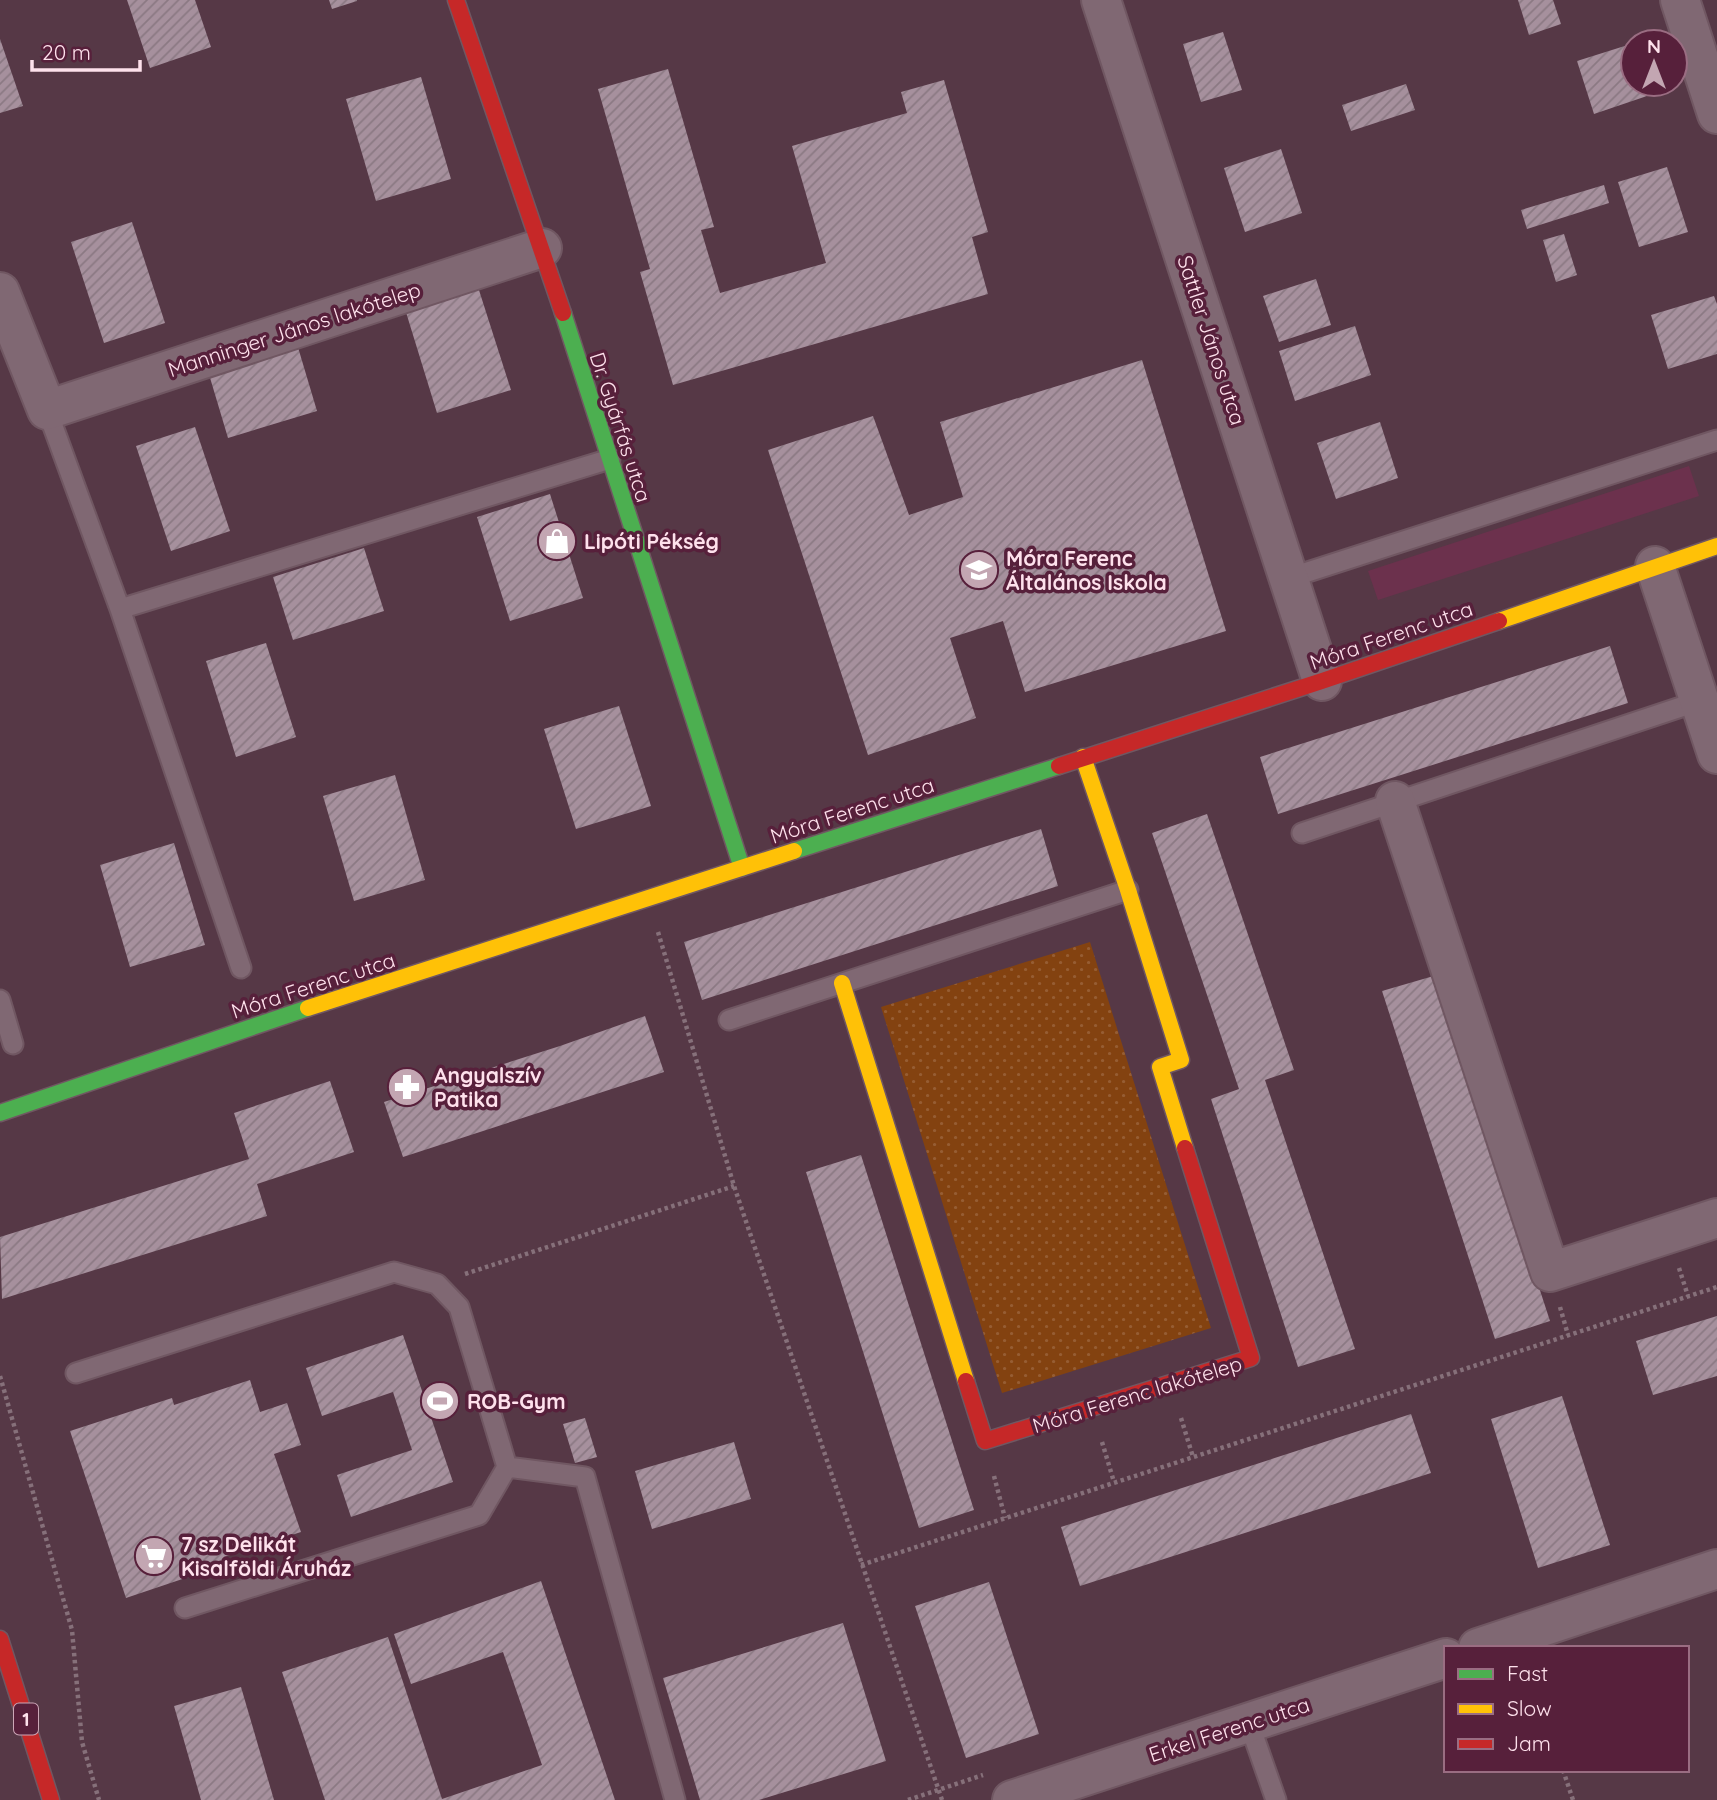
<svg xmlns="http://www.w3.org/2000/svg" width="1717" height="1800" font-family="Quicksand,sans-serif">
	<defs>
		<pattern id="green-dots" width="8" height="8" patternUnits="userSpaceOnUse" patternTransform="scale(1.75)"><rect width="8" height="8" fill="#834210"/><path d="M2 2h.1M6 6h.1" fill="none" stroke="#965d33" stroke-width="1.8" stroke-linecap="round"/></pattern>
		<pattern id="building-hatch" width="6" height="6" patternUnits="userSpaceOnUse" patternTransform="scale(1.75)"><rect width="6" height="6" fill="#a6909d"/><path d="M-1 1l2-2M0 6l6-6M5 7l2-2" fill="none" stroke="#8b7983"/></pattern>
	</defs>
	<rect width="100%" height="100%" fill="#563846"/>
	<!-- built -->
	<path fill="#6c314d" d="M1689 466 1699 496 1378 600 1368 571Z"/>
	<!-- green -->
	<path fill="url(#green-dots)" d="M1090 942 1211 1328 1002 1393 881 1007Z"/>
	<!-- building -->
	<path fill="url(#building-hatch)" d="M127 0H195L211 47 150 68Z
		M329 0H357V1L332 9Z
		M1518 0H1553L1561 24 1529 35Z
		M1223 32 1242 90 1201 102 1183 44Z
		M0 39 23 106 0 113Z
		M1631 44 1633 51V84H1643L1647 96 1594 114 1577 61Z
		M668 69 714 227 701 230 720 293 826 263 792 146 907 113 901 92 944 80 988 232 972 237 988 294 673 385 640 272 650 269 598 89Z
		M421 77 451 179 376 201 346 99Z
		M1406 84 1415 110 1351 131 1342 105Z
		M1281 149 1302 213 1245 232 1224 168Z
		M1667 167 1688 232 1639 247 1618 182Z
		M1604 185 1609 203 1527 229 1521 210Z
		M132 222 165 323 104 343 71 242Z
		M1564 234 1577 275 1556 282 1543 240Z
		M1316 279 1331 325 1279 342 1263 296Z
		M478 287 511 390 437 413 405 309Z
		M1714 296 1717 304V354L1668 369 1651 315Z
		M1355 326 1371 375 1295 401 1279 351Z
		M297 344 317 411 228 438 208 371Z
		M1142 360 1226 631 1025 692 1003 621 950 638 976 718 868 755 768 450 873 416 909 515 963 497 940 422Z
		M1380 422 1398 478 1336 499 1317 443Z
		M195 427 230 531 171 551 136 446Z
		M550 494 583 598 510 621 477 517Z
		M364 548 384 611 293 640 273 577Z
		M266 643 296 737 236 757 206 661Z
		M1610 646 1628 703 1278 814 1260 757Z
		M619 706 651 806 576 829 544 729Z
		M395 775 425 880 354 901 323 796Z
		M1207 814 1294 1070 1265 1080 1355 1349 1298 1367 1211 1099 1239 1089 1152 833Z
		M1041 829 1058 886 702 1000 684 942Z
		M174 843 205 945 130 967 100 865Z
		M1437 975 1550 1321 1495 1339 1382 991Z
		M645 1016 664 1072 403 1157 384 1102 560 1046Z
		M330 1081 354 1152 257 1184 267 1216 2 1299 0 1237 249 1159 234 1113Z
		M861 1155 974 1510 919 1528 806 1172Z
		M1717 1316V1376L1653 1395 1636 1341Z
		M403 1335 453 1482 351 1517 337 1475 412 1450 393 1392 322 1416 306 1368Z
		M250 1380 260 1412 287 1403 301 1445 274 1454 301 1532 224 1557 227 1564 126 1598 70 1431 172 1398 174 1405Z
		M1562 1396 1610 1545 1538 1568 1491 1419Z
		M1411 1414 1431 1473 1080 1586 1061 1527Z
		M585 1418 597 1457 575 1463 563 1424Z
		M734 1442 751 1499 652 1529 635 1471Z
		M541 1581 615 1800H325L282 1672 388 1637 442 1799 542 1765 503 1652 411 1684 394 1634Z
		M989 1582 1039 1734 966 1758 915 1606Z
		M843 1623 886 1761 759 1800H700L663 1678Z
		M241 1687 274 1800H201L174 1706Z"/>
	<g fill="none" stroke-linecap="round" stroke-linejoin="round">
		<!-- lane casing -->
		<g stroke="#705762" stroke-width="23">
			<path id="lane" d="M47 410 120 609 241 968
				M1289 578 1717 440
				M120 609 610 459
				M1302 833 1699 701
				M0 1000 13 1044
				M729 1020 1128 890
				M76 1373 394 1272 437 1284 459 1307 507 1467 585 1477 675 1800
				M185 1608 479 1515 507 1467
				M1249 1723 1276 1800"/>
		</g>
		<!-- street casing -->
		<g stroke="#705762" stroke-width="42">
			<path id="street" d="M1101 0 1322 681
				M1680 0 1717 114
				M0 292 47 410 542 248
				M1655 566 1717 754
				M1395 801 1550 1272 1717 1218
				M1478 1648 1717 1569
				M1012 1800 1446 1658"/>
		</g>
		<!-- fast casing -->
		<g stroke="#705762" stroke-width="19">
			<path id="fast" d="M563 313 742 868
				M794 851 1059 766
				M0 1113 308 1008"/>
		</g>
		<!-- slow casing -->
		<g stroke="#705762" stroke-width="19">
			<path id="slow" d="M1499 621 1717 546
				M1083 757 1128 890 1181 1060 1160 1067 1185 1148
				M842 983 966 1381
				M308 1008 794 851"/>
		</g>
		<!-- jam casing -->
		<g stroke="#705762" stroke-width="19">
			<path id="jam" d="M456 0 563 313
				M1059 766 1322 681 1499 621
				M966 1381 985 1441 1251 1358 1185 1148
				M0 1639 51 1800"/>
		</g>
		<!-- path -->
		<path stroke="#86707a" stroke-width="4.5" stroke-dasharray="3.5 3.5" stroke-linecap="butt" d="M658 932 734 1186 942 1800
			M1679 1268 1688 1296
			M465 1274 734 1186
			M1560 1307 1568 1335
			M0 1376 72 1630 82 1742 99 1800
			M1181 1418 1193 1457
			M1102 1442 1114 1482
			M994 1476 1005 1518
			M861 1565 1717 1287
			M1563 1770 1573 1800
			M908 1800 983 1775"/>
		<!-- lane -->
		<use href="#lane" stroke="#806873" stroke-width="19"/>
		<!-- street -->
		<use href="#street" stroke="#806873" stroke-width="38"/>
		<!-- fast -->
		<use href="#fast" stroke="#4caf50" stroke-width="16"/>
		<!-- slow -->
		<use href="#slow" stroke="#ffc107" stroke-width="16"/>
		<!-- jam -->
		<use href="#jam" stroke="#c62828" stroke-width="16"/>
	</g>
	<!-- icons -->
	<defs>
		<g id="shop-disc" transform="scale(2.0125)"><circle r="9.5" fill="#c3a6b2" stroke="#57203b"/><path d="M-5-2.5h2.3a2.7 3.5 0 0 1 5.4 0H5L5.5 6h-11ZM-1.5-2.5h3a1.5 2.3 0 0 0-3 0Z" fill="#fff"/></g>
		<g id="school-disc" transform="scale(2.0125)"><circle r="9.5" fill="#c3a6b2" stroke="#57203b"/><path d="M0-5L7-2L0 1L-7-2ZM-4 1L0 2.5L4 1V4Q0 6-4 4Z" fill="#fff"/></g>
		<g id="pharmacy-disc" transform="scale(2.0125)"><circle r="9.5" fill="#c3a6b2" stroke="#57203b"/><path d="M-2-6h4v4h4v4h-4v4h-4v-4h-4v-4h4Z" fill="#fff"/></g>
		<g id="stadium-disc" transform="scale(2.0125)"><circle r="9.5" fill="#c3a6b2" stroke="#57203b"/><path d="M0-5a6.5 5 0 1 0 0 10a6.5 5 0 1 0 0-10ZM-3.5-1.8h7v3.6h-7Z" fill="#fff"/></g>
		<g id="supermarket-disc" transform="scale(2.0125)"><circle r="9.5" fill="#c3a6b2" stroke="#57203b"/><path d="M-6-5.5h2.5l.6 2H6L4.5 2H-2.5L-4.4-4H-6ZM-1.5 3.2a1.3 1.3 0 1 0 .1 0ZM3 3.2a1.3 1.3 0 1 0 .1 0Z" fill="#fff"/></g>
	</defs>
	<g fill-rule="evenodd">
		<use href="#shop-disc" x="557" y="541"/>
		<use href="#school-disc" x="979" y="570"/>
		<use href="#pharmacy-disc" x="407" y="1087"/>
		<use href="#stadium-disc" x="440" y="1401"/>
		<use href="#supermarket-disc" x="154" y="1556"/>
	</g>
	<g text-anchor="middle" dominant-baseline="central" stroke-width="7" stroke-linejoin="round" paint-order="stroke">
		<!-- shield labels -->
		<rect fill="#57203b" stroke="#cca7b7" stroke-width="2" x="14" y="1703.5" width="24" height="31" rx="5"/>
		<g font-size="19" font-weight="bold" fill="#fee1ec">
			<text x="26" y="1719">1</text>
		</g>
		<!-- street labels -->
		<g font-size="21" fill="#fee1ec" stroke="#57203b">
			<text transform="translate(294 329) rotate(-18)">Manninger János lakótelep</text>
			<text transform="translate(1212 340) rotate(72)">Sattler János utca</text>
			<text transform="translate(621 427) rotate(72)">Dr. Gyárfás utca</text>
			<text transform="translate(1391 635) rotate(-19)">Móra Ferenc utca</text>
			<text transform="translate(852 810) rotate(-18)">Móra Ferenc utca</text>
			<text transform="translate(313 985) rotate(-18)">Móra Ferenc utca</text>
			<text transform="translate(1137 1394) rotate(-17)">Móra Ferenc lakótelep</text>
			<text transform="translate(1229 1729) rotate(-18)">Erkel Ferenc utca</text>
		</g>
		<!-- poi labels -->
		<g font-size="21" font-weight="bold" fill="#fee1ec" stroke="#57203b" text-anchor="start">
			<text x="584" y="541">Lipóti Pékség</text>
			<text x="1006" y="558">Móra Ferenc<tspan x="1006" dy="24">Általános Iskola</tspan></text>
			<text x="434" y="1075">Angyalszív<tspan x="434" dy="24">Patika</tspan></text>
			<text x="467" y="1401">ROB-Gym</text>
			<text x="181" y="1544">7 sz Delikát<tspan x="181" dy="24">Kisalföldi Áruház</tspan></text>
		</g>
	</g>
	<!-- legend -->
	<rect x="1444" y="1646" width="245" height="126" fill="#57203b" stroke="#9a6d82" stroke-width="2"/>
	<rect x="1458" y="1669" width="35" height="10" fill="#4caf50" stroke="#9a6d82" stroke-width="2"/>
	<text x="1507" y="1681" font-size="21" fill="#fee1ec">Fast</text>
	<rect x="1458" y="1704" width="35" height="10" fill="#ffc107" stroke="#9a6d82" stroke-width="2"/>
	<text x="1507" y="1716" font-size="21" fill="#fee1ec">Slow</text>
	<rect x="1458" y="1739" width="35" height="10" fill="#c62828" stroke="#9a6d82" stroke-width="2"/>
	<text x="1507" y="1751" font-size="21" fill="#fee1ec">Jam</text>
	<!-- north arrow -->
	<g transform="translate(1654 63)"><circle r="33" fill="#57203b" stroke="#9a6d82" stroke-width="2"/>
	<path d="M0-5L12 26L0 18L-12 26Z" fill="#c3a6b2"/>
	<text y="-10" font-size="19" font-weight="bold" text-anchor="middle" fill="#fee1ec">N</text>
	</g>
	<!-- scale -->
	<path d="M32 60v10h108v-10" fill="none" stroke="#fee1ec" stroke-width="3.5"/>
	<text x="42" y="60" font-size="21" fill="#fee1ec" stroke="#57203b" stroke-width="5" paint-order="stroke">20 m</text>
</svg>
